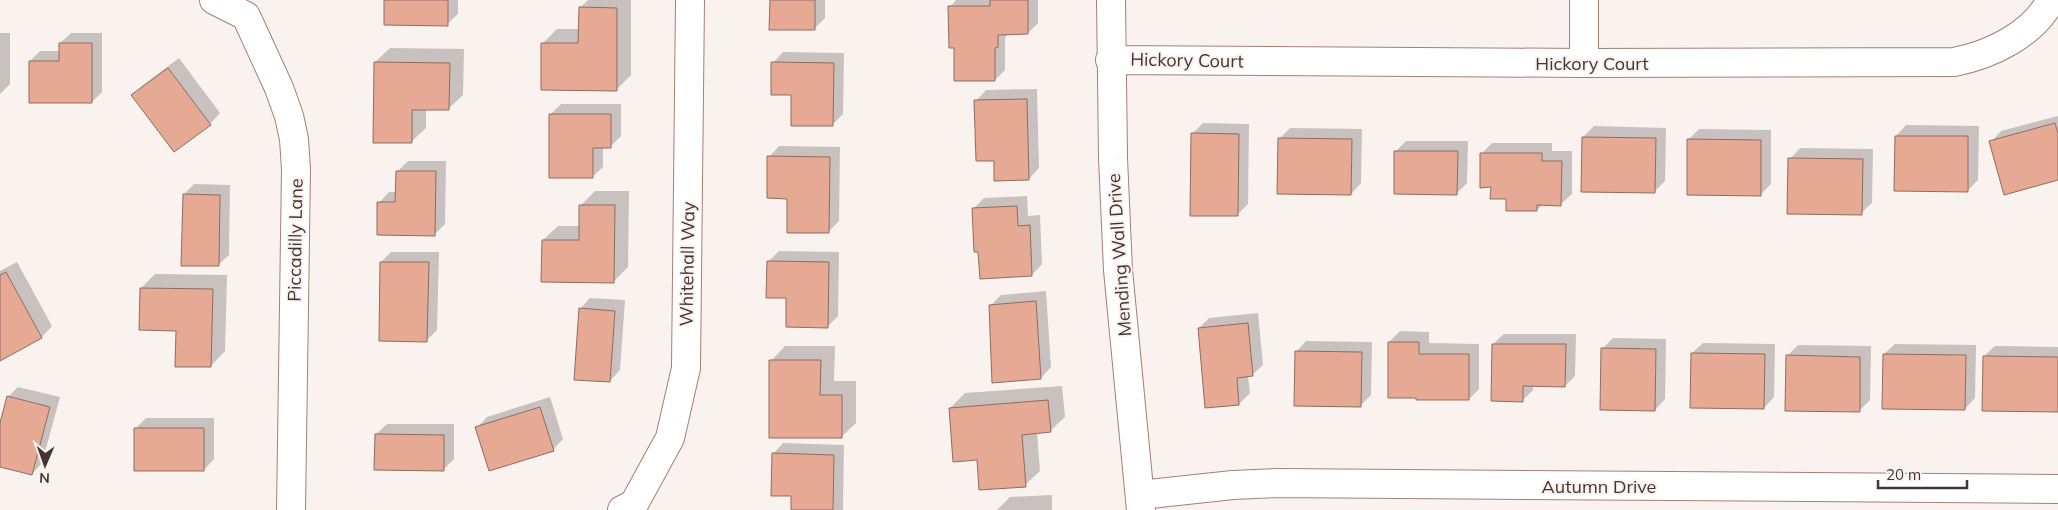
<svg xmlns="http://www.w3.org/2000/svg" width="2058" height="510" font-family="Mulish,sans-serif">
	<rect width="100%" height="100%" fill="#faf2ef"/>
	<!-- shadow -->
	<path fill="#0003" d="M386 0H458V14L447 24Z
		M588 0H631V75L616 90 543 43 557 29H580V8Z
		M771 0H825V18L814 29Z
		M956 0H1038V23L1028 33H1008L1005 38V70L995 80 955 47 950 7Z
		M0 33H10V84L0 94Z
		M71 33H102V92L92 102 30 61 40 51H60V43Z
		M390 48 464 49 463 95 448 109H426V128L411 142 375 62Z
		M783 52 844 53 843 114 832 125 792 94 773 63Z
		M179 58 220 113 210 124 133 95 143 85Z
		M1037 89 1039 168 1029 179 995 159 976 101 986 90Z
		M561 104H621V136L610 147 603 146V167L592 177 551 114Z
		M2058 116V179L1991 142 2001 131Z
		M1203 123 1249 124 1248 204 1237 215 1192 134Z
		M1906 125 1979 126 1978 180 1968 190 1896 136Z
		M1594 126 1666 128 1665 181 1655 191 1583 137Z
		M1290 128 1362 129 1361 183 1351 194 1279 139Z
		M1699 129 1771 130V184L1760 195 1688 140Z
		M1406 141H1468L1467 183 1457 193 1396 151Z
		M1492 143H1552V151H1572V194L1561 204H1543L1537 210 1507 198 1492 186 1481 154Z
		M779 146 840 147 839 221 828 232 788 198 769 157Z
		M1800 148 1873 149 1872 203 1861 213 1790 159Z
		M408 161H446L445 224 434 235 379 203 389 192H397V172Z
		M194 184 230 185 229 255 218 265 184 194Z
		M595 191H629L628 267 613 282 543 240 558 226H580L581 205Z
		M1027 196 1028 216 1040 215 1042 264 1032 275 973 209 984 198Z
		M779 251 839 252 838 316 827 327 788 296 768 262Z
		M391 252H439L437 330 427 340 381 262Z
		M17 262 52 326 42 337 0 360V271Z
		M155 274 227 275 225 351 211 366 141 288Z
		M1046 291 1051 367 1041 378 991 305 1001 295Z
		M590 298 625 300 620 370 610 381 580 309Z
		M1258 313 1263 365 1252 375 1248 376 1250 393 1239 404 1206 407 1199 328 1209 318Z
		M1400 331 1429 332V343L1479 344V389L1469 399 1389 342Z
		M1504 334H1576L1575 376 1565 386 1533 385V390L1522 401 1493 344Z
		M1613 338 1666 339 1665 399 1655 410 1602 349Z
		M1306 341 1372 342 1371 395 1361 405 1296 352Z
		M1703 343 1775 344 1774 397 1764 408 1692 353Z
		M1895 344 1976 345 1975 398 1965 409 1884 354Z
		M1798 345 1871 346 1870 400 1859 411 1787 356Z
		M785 346H835L834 381H856V423L841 437 771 361Z
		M1995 346 2058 347V410L1984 356Z
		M1062 386 1065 417 1050 431 1037 432 1040 471 1025 485 978 458 950 408 965 393Z
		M18 387 60 397 42 463 32 474 0 465V419H2L8 397Z
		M550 397 563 439 553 450 477 428 487 417Z
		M146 418H214V459L204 470 135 429Z
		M387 424H454V459L443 470 376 434Z
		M783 443 844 445 843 510H792L793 495 773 454Z
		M1052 495V510H997L1010 497Z"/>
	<!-- building -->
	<path fill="#e6a994" stroke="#8f6c60" d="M384 0H448V26L384 25Z
		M770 0H815V30H769Z
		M990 0H1028V34L998 35V47L995 48V81H954V48H949L948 6H990Z
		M579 7 617 8V91L541 90V43H578Z
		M59 43H92V103H29V61H59Z
		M374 62 450 63 449 110H412V143H373Z
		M771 62 834 63 833 126H791V95H771Z
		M168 68 211 125 174 152 131 95Z
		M1027 99 1029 180 994 181V161H976L974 100Z
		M549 114H611V148H593V178H549Z
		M2055 123 2058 134V180L2004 195 1989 141Z
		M1191 133 1239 134 1238 216H1190Z
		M1895 136H1968V192L1894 191Z
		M1582 137 1656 138 1655 193 1581 192Z
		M1278 138 1352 139 1351 195 1277 194Z
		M1687 139 1761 140V196L1687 195Z
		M1394 151H1458L1457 195 1394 194Z
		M1480 153H1542V161H1562L1561 206 1537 205V211H1506V199H1490L1491 187 1480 188Z
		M767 156 830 157 829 233H787V199L767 198Z
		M1788 158 1863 159 1862 215 1787 214Z
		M396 171H436L435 236 377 235V202H395Z
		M183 194 220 195 219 266H181Z
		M579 205H615L614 283 541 282 542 240H579Z
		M1017 206 1018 226 1030 225 1032 276 980 279 978 252H974L972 208Z
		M767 261 829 262 828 328 786 327V298H766Z
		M380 262H429L427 342 379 341Z
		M6 272 42 338 0 361V275Z
		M140 288 213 289 211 367H175L176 331 139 330Z
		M1036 301 1041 379 992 383 989 305Z
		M579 308 615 311 610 382 574 380Z
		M1248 323 1253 376 1237 378 1239 405 1205 408 1198 328Z
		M1388 342H1419V354H1469V400H1416V398H1388Z
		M1492 344H1566L1565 387 1523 386V402L1491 401Z
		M1601 348 1656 349 1655 411 1600 410Z
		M1295 351 1362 352 1361 407 1294 406Z
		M1691 353 1765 354 1764 409 1690 408Z
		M1883 354 1966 355 1965 410 1882 409Z
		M1786 355 1860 357V412L1785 411Z
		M1983 356 2058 357V412L1982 411Z
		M769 360H821L820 395H842V438H769Z
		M7 396 50 407 32 475 0 467V423Z
		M1048 400 1051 432 1022 435 1026 487 979 490 977 460 953 462 949 408Z
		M540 407 554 451 489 471 475 427Z
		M134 428H204V471H134Z
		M375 434 444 435V471L374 470Z
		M772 453 834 455 833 510H791V496H771Z"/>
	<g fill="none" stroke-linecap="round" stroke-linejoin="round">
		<!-- minor casing -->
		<g stroke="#a48074" stroke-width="30">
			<path id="minor" d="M214 0 246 16 279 88 289 116 294 139 296 169 291 510
				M1111 0 1113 158 1118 270 1141 510
				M1110 60 1584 63 1954 62C1990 55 2033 35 2051 0
				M1584 63V0
				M1140 495 1233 485 1278 483 2058 489
				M622 510 634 504 670 438 686 368 690 0"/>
		</g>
		<!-- minor -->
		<use href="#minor" stroke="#fff" stroke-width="28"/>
	</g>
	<g text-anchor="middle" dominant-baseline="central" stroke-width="4" stroke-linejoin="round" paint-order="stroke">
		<!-- street labels -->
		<g font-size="18" fill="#453530" stroke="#faf2ef">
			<text transform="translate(1187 60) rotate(1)">Hickory Court</text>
			<text x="1592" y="63">Hickory Court</text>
			<text transform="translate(295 240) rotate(-89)">Piccadilly Lane</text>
			<text transform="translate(1119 255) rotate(-94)">Mending Wall Drive</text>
			<text transform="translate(687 264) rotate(-89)">Whitehall Way</text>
			<text x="1599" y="486">Autumn Drive</text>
		</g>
	</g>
	<!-- north arrow -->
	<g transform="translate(45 465) rotate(182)" stroke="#faf2ef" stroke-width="4" paint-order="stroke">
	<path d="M0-4L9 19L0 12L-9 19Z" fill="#453530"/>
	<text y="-8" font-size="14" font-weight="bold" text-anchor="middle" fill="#453530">N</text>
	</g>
	<!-- scale -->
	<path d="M1878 480v8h89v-8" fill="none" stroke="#453530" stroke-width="2.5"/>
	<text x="1886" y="480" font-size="15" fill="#453530" stroke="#faf2ef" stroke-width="4" paint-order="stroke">20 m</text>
</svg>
